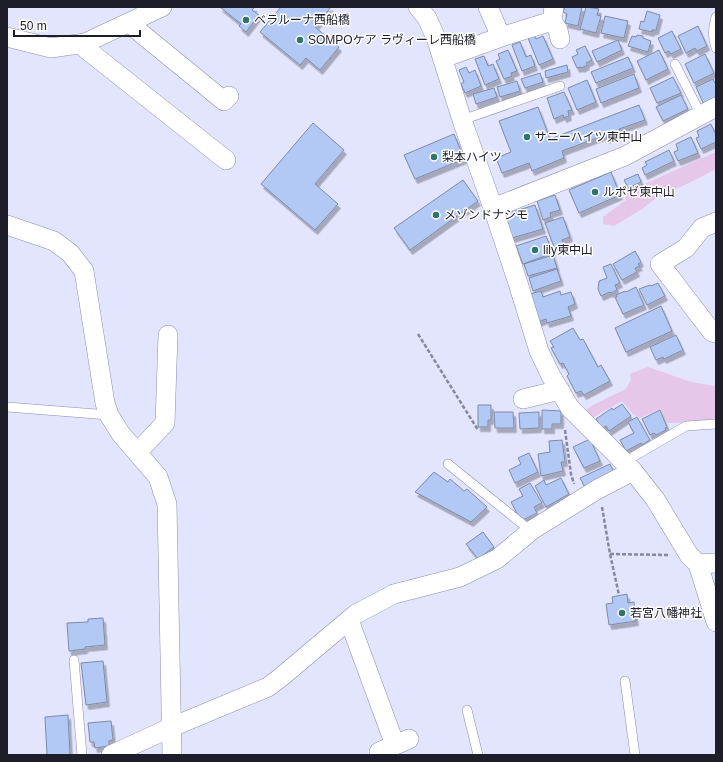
<svg xmlns="http://www.w3.org/2000/svg" width="723" height="762" font-family="Helvetica,'Noto Sans JP',sans-serif">
	<defs>
		<filter id="shadow"><feDropShadow dx="2.5" dy="4.5" stdDeviation="0" flood-color="#0004"/></filter>
	</defs>
	<rect width="100%" height="100%" fill="#e3e4fe"/>
	<!-- green -->
	<path fill="#e6c6e9" d="M716 152V169L693 181 656 198 642 209 614 226 603 224V217L626 200 624 193Z
		M648 367 691 382 716 386V422L668 423 660 409 640 418 633 414 622 401 592 418 585 411 593 405 626 389 631 379 630 374Z"/>
	<!-- building -->
	<path fill="#b2c9f5" stroke="#7d8aa5" filter="url(#shadow)" d="M220 7H255L252 10 259 15 246 32 239 26 241 24Z
		M281 7H331L315 27 339 47 320 70 306 58 300 65 260 32Z
		M565 7H582L578 26 565 23 567 14 563 12Z
		M586 7 599 9 597 15 601 16 596 33 580 29Z
		M647 11 660 15 656 30H652V32L639 29 641 21 644 22Z
		M605 16 628 21 624 38 601 33Z
		M698 26 707 46 697 51 695 48 686 53 678 36Z
		M672 31 681 49 671 54 669 51 665 53 658 38Z
		M534 35 536 39 543 36 553 59 539 65 528 38Z
		M637 35 643 36V38L651 41 648 52 628 46 632 36 636 37Z
		M618 40 622 50 597 62 592 51Z
		M520 42 526 57 531 55 535 66 522 71 512 45Z
		M585 46 592 60 586 63 587 65 582 68 581 67 577 68 572 57 578 54 576 50Z
		M508 50 517 71 511 73 512 76 504 79 496 61 500 59 498 54Z
		M659 50 668 69 646 80 637 61Z
		M705 54 714 73 694 83 685 64Z
		M484 56 488 66 493 64 499 79 485 85 475 59Z
		M628 57 633 68 596 83 591 72Z
		M567 65 568 72 546 78 545 71Z
		M466 67 469 73 475 70 481 86 465 93 461 84 464 82 459 70Z
		M540 73 543 82 525 88 521 79Z
		M634 74 639 88 601 103 596 89Z
		M673 77 681 93 657 103 650 88Z
		M713 79 716 85V102L705 107 696 87Z
		M587 80 596 102 577 110 568 88Z
		M517 81 520 91 500 97 497 87Z
		M494 88 497 97 476 104 473 94Z
		M564 92 572 110 568 111 569 116 564 118 563 115 554 119 547 98Z
		M681 95 688 109 663 121 656 107Z
		M639 105 645 120 619 129 621 133 607 139 605 135 562 151 564 158 532 171 529 163 502 173 496 158 511 152 499 121 538 107 550 139Z
		M313 123 344 150 315 184 338 204 315 230 261 184Z
		M711 124 716 135V142L701 149 696 138 699 137 697 131Z
		M454 134 464 159 415 179 404 155Z
		M691 137 698 153 678 161 674 152 678 150 676 144Z
		M669 150 674 161 645 175 642 168 647 165 645 162Z
		M611 172 620 195 579 213 569 190Z
		M638 174 641 182 628 188 624 180Z
		M463 180 478 201 410 250 394 228Z
		M555 195 560 210 550 213 551 217 543 220 537 201Z
		M535 205 543 229 512 238 505 214Z
		M563 217 570 237 562 240 563 244 554 247 545 223Z
		M546 236 553 253 523 264 516 246Z
		M635 251 641 262 638 264 640 266 635 268 637 272 622 280 613 264Z
		M553 255 557 268 528 276 524 264Z
		M611 264 620 283 615 285 617 290 611 293 610 292 601 296 598 289 599 281 607 278 603 267Z
		M557 269 561 281 533 291 529 278Z
		M658 283 665 296 647 305 639 289 650 285 651 286Z
		M636 287 644 305 623 314 615 297H617L616 295 625 291 626 292Z
		M541 291 543 297 560 291 561 295 571 292 575 304 568 307 571 316 547 323 546 319 538 322 530 294Z
		M661 306 672 331 626 352 615 328Z
		M573 328 580 340 583 339 598 367 601 365 610 381 584 395 581 391 576 393 567 376 569 374 563 363 560 364 551 348 554 347 550 341Z
		M676 335 683 350 664 359 663 357 656 360 650 347Z
		M622 404 631 416 609 431 606 426 602 428 596 419 612 408 613 410Z
		M478 405H491V420H488V427H478Z
		M542 410 561 411V424H552V429H542Z
		M660 410 667 427 665 428 666 430 656 435 654 433 650 435 642 419Z
		M494 412H513L514 428H495Z
		M539 412V428L520 429 519 413Z
		M637 417 650 440 642 445 641 443 626 451 620 440 634 433 628 422Z
		M590 439 600 461 584 468 573 447Z
		M562 440 565 462H561L563 471 541 476 538 454 550 452 549 441Z
		M529 453 538 472 515 483 509 470 521 464 518 458Z
		M610 464 616 476 586 489 580 478Z
		M434 472 448 482 450 479 464 491 467 489 487 507 471 522 415 492Z
		M561 478 569 494 546 507 535 486 544 480 546 485Z
		M530 483 542 503 534 507 537 513 521 521 511 502 523 496 519 489Z
		M483 532 494 547 478 559 466 544Z
		M627 594 628 603 634 602 636 621 609 625 606 604 613 603 612 597Z
		M103 618 105 645 85 647V649L69 651 67 623 88 622V619Z
		M103 661 107 702 86 705 81 663Z
		M68 715 70 755H47L45 717Z
		M111 721 113 740 109 741V746L95 748 94 742H90L88 723Z"/>
	<g fill="none" stroke-linecap="round" stroke-linejoin="round">
		<!-- service casing -->
		<g stroke="#8c8dab" stroke-width="10">
			<path id="service" d="M716 17C713 30 712 36 716 48
				M675 64 701 115
				M462 120 560 86
				M7 407 109 415
				M624 462 686 426 716 424
				M448 464 531 531
				M74 660 82 755
				M625 681 635 755
				M467 710 478 755"/>
		</g>
		<!-- minor casing -->
		<g stroke="#8c8dab" stroke-width="20">
			<path id="minor" d="M418 7 427 18 436 38 462 120 493 208 517 280 539 351 551 376 570 408 633 471 655 499 689 555 698 564 716 622
				M488 7 501 37
				M554 7 552 21 558 30 560 39
				M133 21 137 30 224 101 229 96
				M7 37 51 48 85 43 162 7
				M85 43 86 49 226 160
				M443 58 501 37 552 21
				M493 208 625 156 716 107
				M716 222 702 228 686 248 660 264 712 332 716 333
				M7 225 54 241 70 253 84 271 105 403 109 415 121 434 158 477 167 504 172 755
				M523 399 560 390
				M137 453 165 423 168 335
				M698 564 716 563
				M349 620 395 745
				M379 752 409 739
				M111 755 172 727 268 687 280 678 356 614 394 594 460 577 497 559 532 530 598 489 633 471"/>
		</g>
		<!-- path -->
		<path stroke="#87889b" stroke-width="2.5" stroke-dasharray="4 2" stroke-linecap="butt" d="M418 334 478 430
			M565 430 571 474 574 484
			M602 507 610 554 619 595
			M610 554 668 555"/>
		<!-- service -->
		<use href="#service" stroke="#fff" stroke-width="9"/>
		<!-- minor -->
		<use href="#minor" stroke="#fff" stroke-width="19"/>
	</g>
	<!-- markers -->
	<g fill="#2d756c" stroke="#fff" stroke-width="1.5">
		<circle cx="246" cy="20" r="4"/>
		<circle cx="300" cy="40" r="4"/>
		<circle cx="527" cy="137" r="4"/>
		<circle cx="434" cy="157" r="4"/>
		<circle cx="595" cy="192" r="4"/>
		<circle cx="436" cy="215" r="4"/>
		<circle cx="535" cy="250" r="4"/>
		<circle cx="622" cy="613" r="4"/>
	</g>
	<g text-anchor="middle" dominant-baseline="central" stroke-width="3" stroke-linejoin="round" paint-order="stroke">
		<!-- poi labels -->
		<g font-size="12" fill="#1d1e29" stroke="#fff" text-anchor="start">
			<text x="254" y="20">ベラルーナ西船橋</text>
			<text x="308" y="40">SOMPOケア ラヴィーレ西船橋</text>
			<text x="535" y="137">サニーハイツ東中山</text>
			<text x="442" y="157">梨本ハイツ</text>
			<text x="603" y="192">ルポゼ東中山</text>
			<text x="444" y="215">メゾンドナシモ</text>
			<text x="543" y="250">lily東中山</text>
			<text x="630" y="613">若宮八幡神社</text>
		</g>
	</g>
	<!-- border -->
	<rect width="723" height="762" fill="none" stroke="#1d1e29" stroke-width="16"/>
	<!-- scale -->
	<path d="M14 30v6h126v-6" fill="none" stroke="#1d1e29" stroke-width="2"/>
	<text x="20" y="30" font-size="12" fill="#1d1e29" stroke="#ffffff" stroke-width="3" paint-order="stroke">50 m</text>
</svg>
